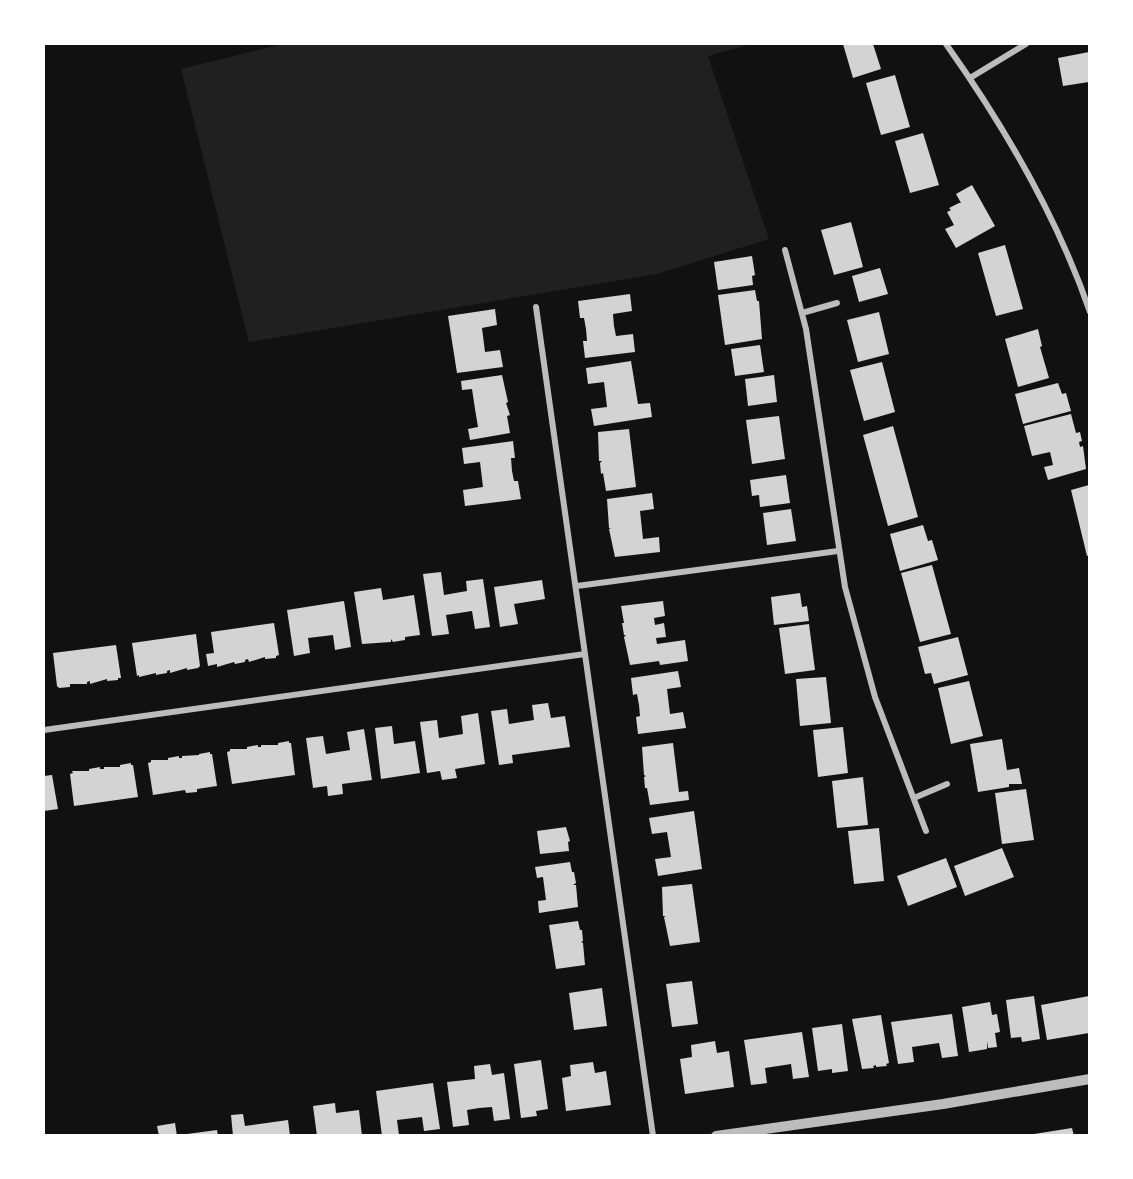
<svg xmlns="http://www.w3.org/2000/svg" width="1133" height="1179" font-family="Arial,sans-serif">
	<rect width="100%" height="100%" fill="#111"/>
	<!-- green -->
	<path fill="#202020" d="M283 44H752L708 56 769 239 657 274 249 342 181 69Z"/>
	<!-- building -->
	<path fill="#d3d3d3" d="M843 44H873L881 69 853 78Z
		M1089 52V82L1063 86 1058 58Z
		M895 75 910 127 881 135 866 83Z
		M923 133 939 185 910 193 895 141Z
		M972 185 995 226 956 248 945 229 954 225 947 212 951 210 949 208 959 203H961L956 194Z
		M851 222 863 267 834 275 821 230Z
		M1005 245 1023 309 996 316 978 253Z
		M752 256 755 275 752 276 753 285 718 290 714 262Z
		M880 268 888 294 859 302 852 276Z
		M755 290 757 301H759L762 339 725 345 718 295Z
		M630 294 632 311 613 314 614 326 616 336 633 334 635 352 585 358 583 341H587L586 329 584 318H580L578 301Z
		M495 309 497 325 482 328 485 352 500 350 503 367 457 373 448 316Z
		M879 312 889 354 858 362 847 320Z
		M1038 329 1042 346 1040 347 1049 378 1018 387 1005 339Z
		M760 345 764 372 735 376 731 349Z
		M631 361 638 404 650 403 652 417 594 426 591 409 607 407 604 382 588 384 586 368Z
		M882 362 895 412 864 421 850 370Z
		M502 375 508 402 506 403 510 415 507 416 510 433 470 440 468 429 478 427 475 409 472 389 462 390 461 381Z
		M774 375 777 402 748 406 745 379Z
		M1058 383 1062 394 1066 393 1071 411 1023 424 1015 394Z
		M1071 414 1076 433 1080 432 1082 441 1079 442 1080 447 1083 446 1086 469 1048 480 1044 467 1053 465 1050 452 1032 456 1024 426Z
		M779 416 785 459 752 464 746 420Z
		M893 426 918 517 888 526 863 435Z
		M629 429 636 487 606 491 603 473 601 474 600 463 602 461H599L598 432Z
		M513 441 515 458H511L512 471 514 481H518L521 499 465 506 463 490 483 487 480 462 464 464 462 448Z
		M786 475 790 503 760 507 759 495 752 496 750 480Z
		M1089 485V555L1087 556 1071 490Z
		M652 493 654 509 640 511 643 539 659 537 660 552 615 557 609 529 611 528H609L607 499Z
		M791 509 796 541 767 545 763 513Z
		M923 525 928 541 932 540 938 560 900 571 890 534Z
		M932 565 951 634 920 642 901 573Z
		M441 572 444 595 467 591 466 581 483 579 490 627 475 629 472 611 446 615 449 634 432 636 423 574Z
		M542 580 545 599 514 604 518 624 500 627 494 587Z
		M381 588 383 600 414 595 420 635 405 637V640L393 642 391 639V642L362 644 354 592Z
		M800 593 802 607 807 606 809 621 774 625 771 597Z
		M344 601 351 647 335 650 333 635 308 638 310 653 294 656 287 610Z
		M663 601 665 616 654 618 655 625 664 623 666 637 656 638 657 644 685 640 688 661 660 665 659 661 630 665 624 637 626 635H624L622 623H624L621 606Z
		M274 623 279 655 276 656V658L265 659V657L249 662 248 659 245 660V662L235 664 234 662 217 667V664L208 666 206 654 214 653 211 632Z
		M809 624 815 670 785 674 779 628Z
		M196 634 200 666 198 668 187 670V668L170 673V670L167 671V673L156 675V673L139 677V675L137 676 132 643Z
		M958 637 968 675 934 684 931 673 925 674 918 647Z
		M116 645 121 678H118V680L107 681V679L90 684V681L87 682V684H70V687L59 688 57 686 53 653Z
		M678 671 681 687 667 689 670 714 683 712 686 728 638 734 636 717 640 716 639 705 637 694 633 695 631 678Z
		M826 677 831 723 800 726 796 679Z
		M969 681 983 736 951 744 938 688Z
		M548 703 551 718 565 716 570 747 512 755 513 763 499 765 491 711 507 709 509 724 534 720 532 705Z
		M478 713 485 764 455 769 457 778 442 780 440 771 427 773 420 722 437 720 439 738 463 734 461 716Z
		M392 726 394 744 415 741 420 773 381 779 375 728Z
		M843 727 848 773 818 777 813 730Z
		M364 729 372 780 342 784 343 794 328 796 327 786 313 788 306 738 323 736 326 754 350 750 347 732Z
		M1002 739 1007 770 1019 768 1022 784H1009V787L978 792 970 744Z
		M289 741V743H291L295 775 232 784 227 752 230 751V749H247V747L258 745V747H261V745H278V743Z
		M673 743 679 792 688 791 689 800 650 805 647 788H645L644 777 646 776 644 775 642 747Z
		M210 752V754H212L217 786 197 789V792L186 793 185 790 153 795 148 763 151 762V760H168V758L179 756V758H182V756L199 755V754Z
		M131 763V765H133L138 797 74 806 70 774 73 773 72 771H89V769L100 767V769H104V767H120V765Z
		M52 775 58 809 44 811V776Z
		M863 777 868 825 837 828 832 781Z
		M1026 789 1034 840 1002 844 995 793Z
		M694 811 702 869 658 876 655 859 671 857 667 832 652 834 649 818Z
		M566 827 570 841 568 842 569 851 540 854 537 831Z
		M879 828 884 881 854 884 848 831Z
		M1002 848 1014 877 965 896 954 866Z
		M946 858 957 887 908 906 897 876Z
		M570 862 572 872H574L576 883 573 885H576L578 907 539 913 538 901 546 900 543 877 537 878 535 867Z
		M692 884 700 942 670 946 664 917 666 916H663L662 887Z
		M578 921 580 930H582L583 941 581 942 583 943 585 965 556 969 549 925Z
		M692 981 698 1024 672 1027 666 984Z
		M602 988 607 1026 574 1030 569 993Z
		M1034 996 1040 1039 1022 1042 1021 1037 1011 1038 1006 1000Z
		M1089 996V1033L1047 1040 1041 1005Z
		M990 1002 992 1015 997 1014 1000 1032 995 1033 997 1047 988 1048 987 1041V1049L969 1052 962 1007Z
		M952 1014 958 1056 942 1058 939 1043 912 1047 914 1062 898 1064 891 1022Z
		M881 1015 889 1063 886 1064 887 1066 876 1067V1065L873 1066 874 1068 862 1069 852 1019Z
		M842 1024 848 1071 832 1073V1069L818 1071 812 1028Z
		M802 1032 809 1077 793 1079 791 1064 765 1068 767 1083 751 1085 744 1040Z
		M715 1041 717 1053 729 1051 734 1087 685 1094 680 1059 692 1057 691 1045Z
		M541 1060 548 1109 536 1111 537 1116 521 1118 514 1064Z
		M593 1062 595 1073 606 1071 611 1105 566 1111 562 1078 571 1076 570 1065Z
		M490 1064 492 1075 504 1073 510 1119 494 1121 492 1107 479 1108 467 1110 469 1125 453 1127 447 1082 475 1079 474 1066Z
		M433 1083 440 1129 424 1131 422 1117 397 1120 399 1135 382 1136 376 1091Z
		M335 1103 336 1113 359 1110 362 1136H317L313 1106Z
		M243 1114 245 1126 288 1120 290 1136H233L231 1115Z
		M175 1123 177 1136H159L157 1126Z
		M1072 1128 1074 1136H1035L1034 1134Z
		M217 1130 218 1136H188L187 1134Z"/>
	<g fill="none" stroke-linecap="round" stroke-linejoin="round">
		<!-- minor -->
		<path stroke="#bcbcbc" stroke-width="6" d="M946 44C1004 126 1057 216 1090 312
			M970 78 1026 44
			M785 250 806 329 845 587 875 697 926 831
			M536 307 653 1136
			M802 313 837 303
			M577 586 838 551
			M44 730 585 654
			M914 798 947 784"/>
		<!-- tertiary -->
		<path stroke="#bcbcbc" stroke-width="10" d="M716 1136 943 1104 1090 1079"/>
	</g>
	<!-- border -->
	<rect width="1133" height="1179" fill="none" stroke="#ffffff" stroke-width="90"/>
</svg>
